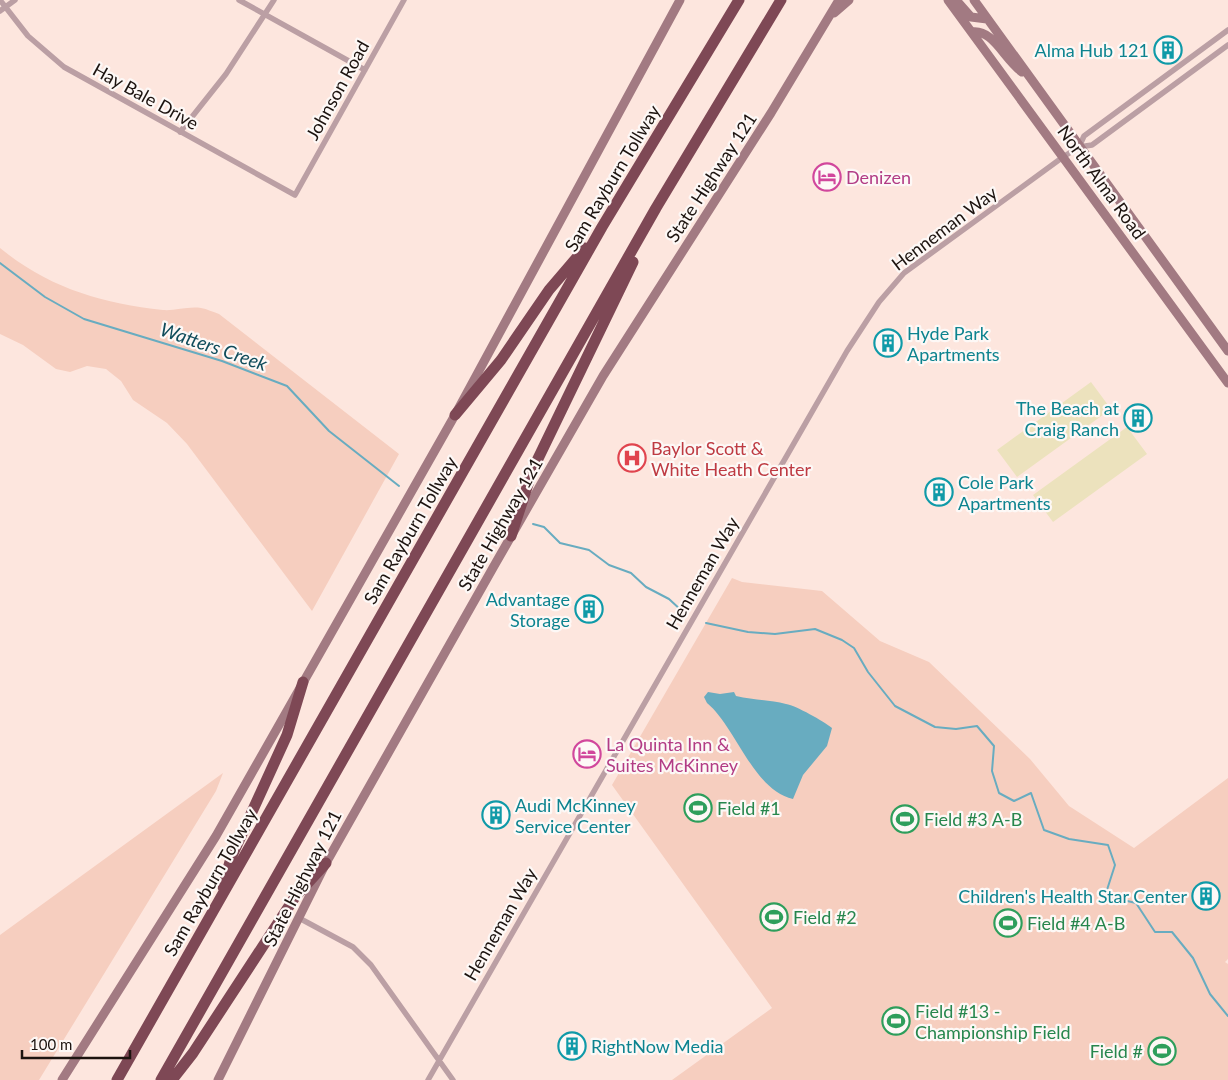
<svg xmlns="http://www.w3.org/2000/svg" width="1228" height="1080" font-family="Lato,sans-serif">
	<rect width="100%" height="100%" fill="#fde6de"/>
	<!-- green -->
	<path fill="#f6cebf" d="M0 248C49 288 101 303 163 310 175 311 188 306 201 308 207 309 213 312 219 314L399 454 312 611 187 444 167 423 133 400 121 381 106 369 87 366 70 372 56 369 23 345 0 334Z
		M732 578 742 582 822 591 880 641 929 662 1030 759 1069 806 1134 848 1228 778V959L1225 962 1228 964V1080H672L772 1008 612 785Z
		M223 773 216 791 39 1080H0V935Z"/>
	<!-- sand -->
	<path fill="#ece2bd" d="M1091 382 1111 409 1017 477 997 450Z
		M1127 427 1147 454 1053 522 1033 495Z"/>
	<!-- water -->
	<path fill="#68acc0" d="M708 692 720 694 734 692 736 696C753 700 769 700 786 704 797 706 823 721 832 728L827 746 803 775 793 799C753 790 736 727 707 703L704 697Z"/>
	<g fill="none" stroke-linecap="round" stroke-linejoin="round">
		<!-- stream -->
		<path stroke="#68acc0" stroke-width="2" d="M0 263 45 297 84 319 222 361 287 386 329 431 399 486
			M533 524 544 527 560 543 589 550 609 565 631 573 646 587 669 599 682 611
			M706 623 748 632 775 634 815 629 842 640 854 648 868 672 895 706 935 727 956 729 977 726 994 746 992 771 999 793 1014 801 1031 793 1044 830 1069 839 1108 845 1115 865 1105 896 1136 903 1155 932H1172L1193 958 1210 994 1228 1016"/>
		<!-- street -->
		<path stroke="#bb9fa4" stroke-width="5.5" d="M0 0 28 36 64 67 295 195 404 0
			M239 0 365 70
			M0 11 15 0
			M180 132 226 74 274 0
			M1079 147 1084 136 1228 30
			M299 918 353 947 371 965 453 1080
			M428 1080 847 351 879 302 904 273 1063 157 1079 147 1092 145 1228 45"/>
		<!-- secondary -->
		<path stroke="#a27a82" stroke-width="9" d="M948 0 1228 383
			M956 0 971 17 987 19
			M974 0 1228 351
			M834 13 849 0
			M972 32C993 29 1004 59 1022 72
			M62 1080 216 836 455 415 680 0
			M218 1080 326 863 494 566 603 376 771 113 839 0"/>
		<!-- highway -->
		<path stroke="#7e4855" stroke-width="11" d="M455 415 501 360 549 290 585 248
			M511 536 533 469 633 262
			M223 887 231 858 287 735 303 682
			M117 1080 602 227 739 0
			M161 1080 656 208 781 0
			M172 1080 193 1053 295 897 326 863"/>
	</g>
	<!-- icons -->
	<defs>
		<g id="building-ring" transform="scale(1.4375)"><circle r="9.5" fill="#fdf8f6" stroke="#0f9aa8" stroke-width="1.5"/><path d="M-4-6H4V6H1V3H-1V6H-4ZM-2.5-4.3h1.7v1.8h-1.7ZM.8-4.3h1.7v1.8H.8ZM-2.5-1h1.7V.8h-1.7ZM.8-1h1.7V.8H.8Z" fill="#0f9aa8"/></g>
		<g id="hotel-ring" transform="scale(1.4375)"><circle r="9.5" fill="#fdf8f6" stroke="#d1479c" stroke-width="1.5"/><path d="M-6-4.5h1.5V1H6V5H4.5V3h-9V5H-6ZM-4 0a1.8 1.8 0 1 1 3.6 0ZM.5 0V-2.5h3Q6-2.5 6 0Z" fill="#d1479c"/></g>
		<g id="hospital-ring" transform="scale(1.4375)"><circle r="9.5" fill="#fdf8f6" stroke="#e0444e" stroke-width="1.5"/><path d="M-5-5h3v3.5h4V-5h3V5h-3V1.5h-4V5h-3Z" fill="#e0444e"/></g>
		<g id="stadium-ring" transform="scale(1.4375)"><circle r="9.5" fill="#fdf8f6" stroke="#2e9e5b" stroke-width="1.5"/><path d="M0-5a6.5 5 0 1 0 0 10a6.5 5 0 1 0 0-10ZM-3.5-1.8h7v3.6h-7Z" fill="#2e9e5b"/></g>
	</defs>
	<g fill-rule="evenodd">
		<use href="#building-ring" x="1168" y="50"/>
		<use href="#hotel-ring" x="827" y="177"/>
		<use href="#building-ring" x="888" y="343"/>
		<use href="#building-ring" x="1138" y="418"/>
		<use href="#hospital-ring" x="632" y="458"/>
		<use href="#building-ring" x="939" y="492"/>
		<use href="#building-ring" x="589" y="609"/>
		<use href="#hotel-ring" x="587" y="754"/>
		<use href="#stadium-ring" x="698" y="808"/>
		<use href="#building-ring" x="496" y="815"/>
		<use href="#stadium-ring" x="905" y="819"/>
		<use href="#building-ring" x="1206" y="896"/>
		<use href="#stadium-ring" x="774" y="917"/>
		<use href="#stadium-ring" x="1008" y="923"/>
		<use href="#stadium-ring" x="896" y="1021"/>
		<use href="#building-ring" x="572" y="1046"/>
		<use href="#stadium-ring" x="1162" y="1051"/>
	</g>
	<g text-anchor="middle" dominant-baseline="central" stroke-width="4.5" stroke-linejoin="round" paint-order="stroke">
		<!-- culture labels -->
		<g font-size="18" fill="#0d838f" stroke="#fdf8f6" text-anchor="end">
			<text x="1149" y="50">Alma Hub 121</text>
			<text x="907" y="333" text-anchor="start">Hyde Park<tspan x="907" dy="21">Apartments</tspan></text>
			<text x="1119" y="408">The Beach at<tspan x="1119" dy="21">Craig Ranch</tspan></text>
			<text x="958" y="482" text-anchor="start">Cole Park<tspan x="958" dy="21">Apartments</tspan></text>
			<text x="570" y="599">Advantage<tspan x="570" dy="21">Storage</tspan></text>
			<text x="515" y="805" text-anchor="start">Audi McKinney<tspan x="515" dy="21">Service Center</tspan></text>
			<text x="1187" y="896">Children's Health Star Center</text>
			<text x="591" y="1046" text-anchor="start">RightNow Media</text>
		</g>
		<!-- street labels -->
		<g font-size="18" fill="#1c130f" stroke="#fdf8f6">
			<text transform="translate(337 90) rotate(-61)">Johnson Road</text>
			<text transform="translate(146 96) rotate(29)">Hay Bale Drive</text>
			<text transform="translate(711 177) rotate(-57)">State Highway 121</text>
			<text transform="translate(612 178) rotate(-59)">Sam Rayburn Tollway</text>
			<text transform="translate(1102 182) rotate(54)">North Alma Road</text>
			<text transform="translate(944 228) rotate(-37)">Henneman Way</text>
			<text transform="translate(500 524) rotate(-60)">State Highway 121</text>
			<text transform="translate(410 530) rotate(-60)">Sam Rayburn Tollway</text>
			<text transform="translate(702 573) rotate(-60)">Henneman Way</text>
			<text transform="translate(302 878) rotate(-63)">State Highway 121</text>
			<text transform="translate(210 882) rotate(-60)">Sam Rayburn Tollway</text>
			<text transform="translate(500 924) rotate(-60)">Henneman Way</text>
		</g>
		<!-- hotel labels -->
		<g font-size="18" fill="#b23c85" stroke="#fdf8f6" text-anchor="start">
			<text x="846" y="177">Denizen</text>
			<text x="606" y="744">La Quinta Inn &amp;<tspan x="606" dy="21">Suites McKinney</tspan></text>
		</g>
		<!-- health labels -->
		<g font-size="18" fill="#be3a42" stroke="#fdf8f6" text-anchor="start">
			<text x="651" y="448">Baylor Scott &amp;<tspan x="651" dy="21">White Heath Center</tspan></text>
		</g>
		<!-- leisure labels -->
		<g font-size="18" fill="#27864d" stroke="#fdf8f6" text-anchor="start">
			<text x="717" y="808">Field #1</text>
			<text x="924" y="819">Field #3 A-B</text>
			<text x="793" y="917">Field #2</text>
			<text x="1027" y="923">Field #4 A-B</text>
			<text x="915" y="1011">Field #13 -<tspan x="915" dy="21">Championship Field</tspan></text>
			<text x="1143" y="1051" text-anchor="end">Field #</text>
		</g>
		<!-- water labels -->
		<g font-size="19" font-style="italic" fill="#104c5b" stroke="#fdf8f6">
			<text transform="translate(214 346) rotate(19)">Watters Creek</text>
		</g>
	</g>
	<!-- scale -->
	<path d="M22 1050v8h108v-8" fill="none" stroke="#1c130f" stroke-width="2.5"/>
	<text x="30" y="1050" font-size="15" fill="#1c130f" stroke="#fdf8f6" stroke-width="4" paint-order="stroke">100 m</text>
</svg>
